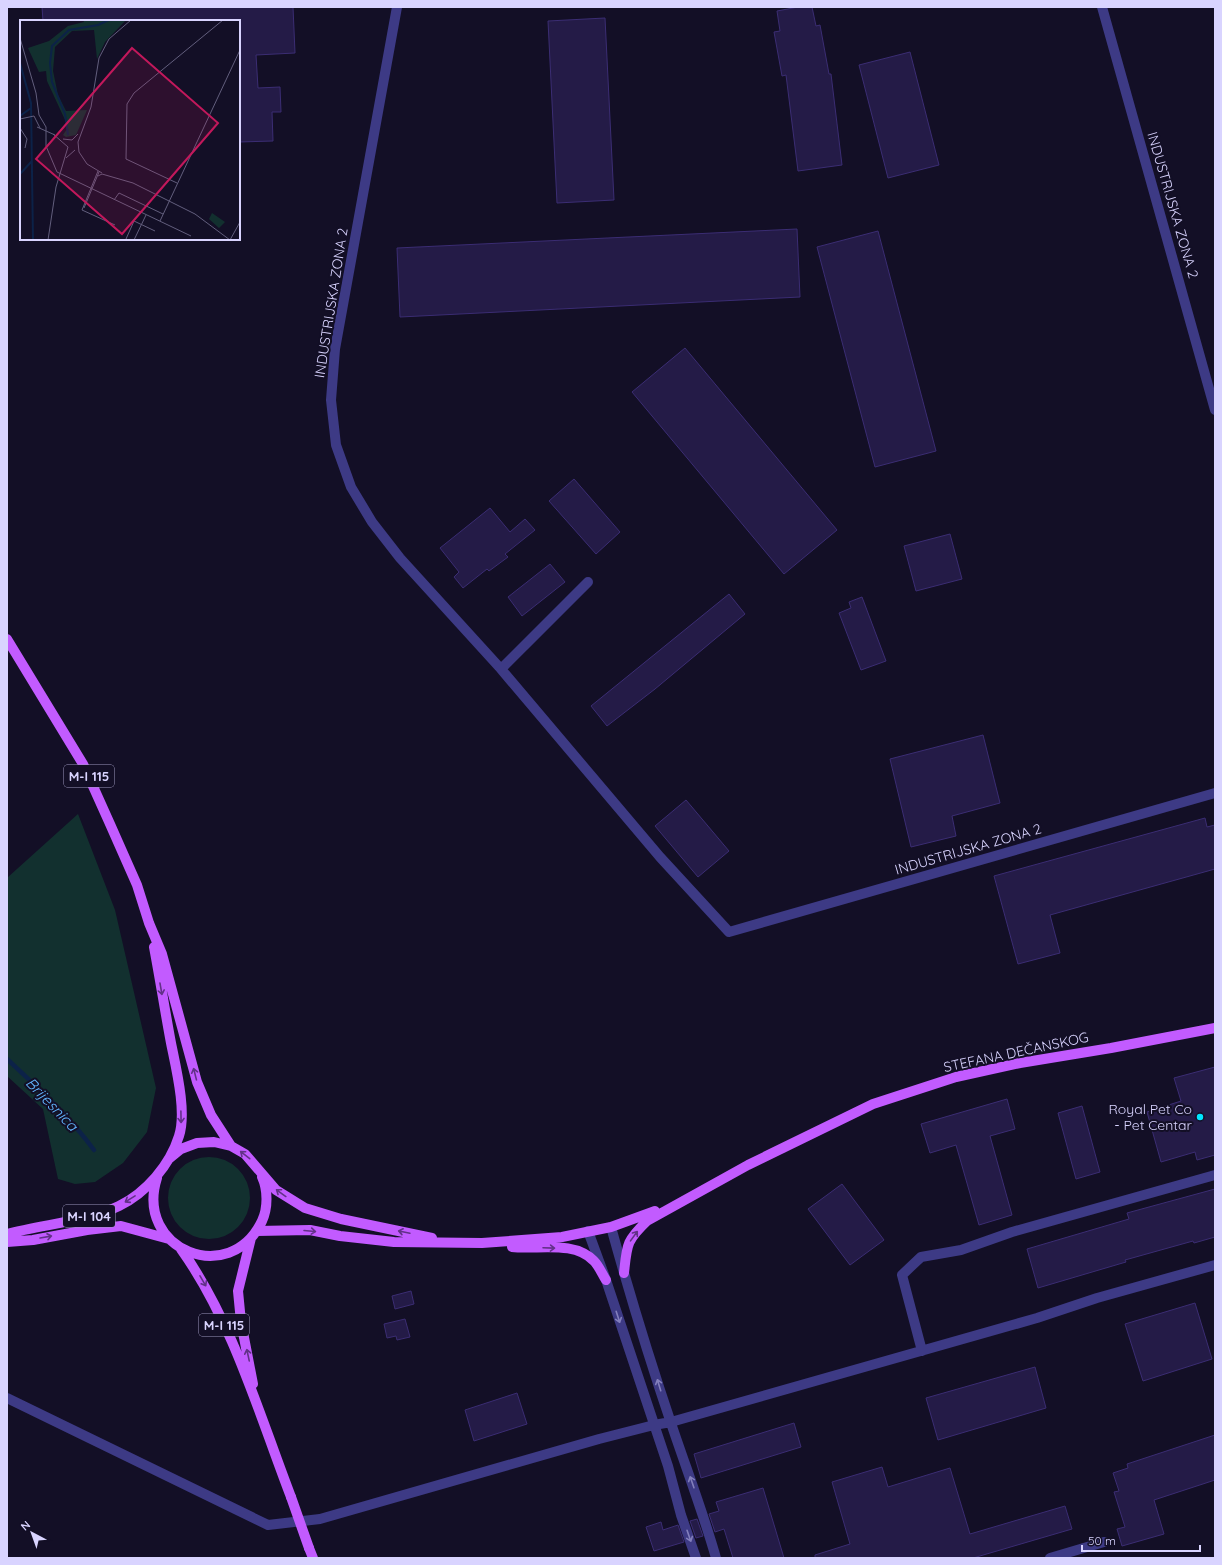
<svg xmlns="http://www.w3.org/2000/svg" width="1222" height="1565" font-family="Quicksand,sans-serif">
	<rect width="100%" height="100%" fill="#130f26"/>
	<!-- green -->
	<path fill="#12302f" d="M78 814 115 910 156 1088 147 1132 123 1163 95 1182 75 1184 58 1179 43 1109 7 1076V878Z
		M168 1198a41 41 0 1 1 82 0a41 41 0 1 1-82 0Z"/>
	<g fill="none" stroke-linecap="round" stroke-linejoin="round">
		<!-- stream -->
		<path stroke="#0c2248" stroke-width="4.5" d="M7 1059C38 1088 69 1116 94 1150"/>
	</g>
	<!-- building -->
	<path fill="#241b47" stroke="#3b2d73" d="M42 7H293L295 53 256 55 258 88 280 87 281 112H272L273 141 239 142V21H43Z
		M798 7H812L816 26 820 25 829 74H831L842 165 798 171 786 75 782 76 774 32 780 31 777 11Z
		M605 18 614 200 557 203 548 21Z
		M910 52 939 165 888 178 859 65Z
		M797 229 800 297 400 317 397 248Z
		M878 231 936 451 875 467 817 247Z
		M685 348 837 530 784 574 632 392Z
		M574 479 620 532 596 554 549 501Z
		M490 508 510 532 525 519 535 530 505 554 508 557 489 571 487 569 463 588 454 577 459 572 440 548Z
		M950 534 962 579 916 591 904 546Z
		M550 564 565 582 522 616 508 597Z
		M729 594 745 614 655 689 607 726 591 706Z
		M862 597 886 661 861 670 839 613 851 608 849 602Z
		M983 735 1000 803 952 816 956 836 911 847 890 759Z
		M686 800 729 851 698 877 655 826Z
		M1205 818 1207 827 1215 825V869L1050 915 1060 953 1018 964 994 876Z
		M1215 1067V1155L1197 1160 1195 1152 1161 1162 1147 1112 1181 1101 1174 1078Z
		M1007 1099 1015 1129 990 1136 1012 1215 979 1225 956 1145 930 1153 921 1124Z
		M1082 1106 1100 1172 1076 1179 1058 1113Z
		M842 1184 884 1240 850 1265 808 1209Z
		M1215 1189V1237L1194 1243 1193 1241 1125 1260 1126 1262 1038 1288 1027 1249 1129 1219 1127 1213Z
		M411 1291 414 1304 395 1309 392 1296Z
		M1195 1303 1212 1359 1143 1381 1125 1324Z
		M405 1319 410 1337 397 1340 396 1336 387 1338 384 1324Z
		M1035 1367 1046 1408 938 1440 926 1398Z
		M517 1393 527 1424 474 1441 465 1410Z
		M794 1423 801 1447 701 1478 694 1454Z
		M1215 1435V1480L1154 1500 1164 1534 1122 1546 1117 1529 1125 1527 1114 1492 1119 1491 1113 1473 1128 1468 1127 1464Z
		M882 1467 888 1487 950 1468 970 1534 1065 1506 1072 1529 973 1558H815V1555L850 1544 832 1482Z
		M763 1488 784 1558H733L724 1529 715 1532 709 1514 719 1511 716 1502Z
		M697 1519 703 1536 696 1538 690 1521Z
		M661 1522 663 1530 678 1525 684 1542 654 1551 646 1527Z"/>
	<g fill="none" stroke-linecap="round" stroke-linejoin="round">
		<!-- minor -->
		<path stroke="#3d3a85" stroke-width="10" d="M397 7 335 349 331 400 336 445 351 487 372 522 400 558 501 669 660 857 729 932 1215 793
			M1102 7 1215 410
			M501 669 588 582
			M611 1227C629 1292 649 1358 671 1423 686 1468 703 1512 716 1558
			M588 1231 606 1280 668 1466 681 1515 696 1558
			M922 1351 902 1275 921 1257 961 1250 1012 1232 1215 1175
			M7 1398 268 1525 320 1519 599 1439 654 1425 671 1422 1037 1318 1097 1298 1215 1265
			M1050 1558 1104 1542"/>
		<!-- major -->
		<path stroke="#c25bff" stroke-width="10" d="M7 639 83 764 110 824 137 885 149 923 162 954 197 1082 211 1115 231 1146
			M170 1158 181 1149 197 1143 214 1142 231 1146 245 1154 276 1190 305 1208 341 1219 432 1238
			M157 1178C134 1250 230 1288 262 1221 268 1208 268 1190 262 1177
			M257 1231 310 1230 340 1236 394 1242 482 1243 562 1237 611 1227 655 1211
			M7 1234C43 1224 86 1222 119 1206 146 1193 170 1165 179 1136 187 1112 176 1068 171 1043 165 1011 160 979 154 947
			M251 1238 238 1291 241 1322 253 1384
			M7 1242 33 1240 87 1230 121 1226 169 1239
			M512 1247C538 1250 574 1240 594 1261 599 1266 602 1274 606 1280
			M181 1249C233 1322 259 1414 291 1497
			M624 1273C627 1245 626 1241 647 1221L748 1165 873 1104 956 1077 1020 1063 1111 1048 1215 1028
			M309 1548 313 1558"/>
		<!-- major-bridge -->
		<path stroke="#c25bff" stroke-width="10" d="M291 1497 309 1548"/>
	</g>
	<!-- one-way arrows -->
	<defs><path id="oneway-shaft" d="M-6 0H5M1.5-3L5.5 0L1.5 3" fill="none" stroke-width="1.6" stroke-linecap="round" stroke-linejoin="round"/></defs>
	<g stroke="#623188">
		<use href="#oneway-shaft" transform="translate(161 989) rotate(80)"/>
		<use href="#oneway-shaft" transform="translate(195 1074) rotate(-104)"/>
		<use href="#oneway-shaft" transform="translate(181 1117) rotate(89)"/>
		<use href="#oneway-shaft" transform="translate(245 1155) rotate(-142)"/>
		<use href="#oneway-shaft" transform="translate(281 1193) rotate(-144)"/>
		<use href="#oneway-shaft" transform="translate(130 1199) rotate(148)"/>
		<use href="#oneway-shaft" transform="translate(310 1231) rotate(5)"/>
		<use href="#oneway-shaft" transform="translate(404 1232) rotate(-168)"/>
		<use href="#oneway-shaft" transform="translate(634 1236) rotate(-54)"/>
		<use href="#oneway-shaft" transform="translate(46 1237) rotate(-10)"/>
		<use href="#oneway-shaft" transform="translate(549 1248) rotate(2)"/>
		<use href="#oneway-shaft" transform="translate(203 1281) rotate(60)"/>
		<use href="#oneway-shaft" transform="translate(248 1355) rotate(-102)"/>
	</g>
	<g stroke="#837fbc">
		<use href="#oneway-shaft" transform="translate(618 1317) rotate(72)"/>
		<use href="#oneway-shaft" transform="translate(659 1385) rotate(-107)"/>
		<use href="#oneway-shaft" transform="translate(692 1482) rotate(-109)"/>
		<use href="#oneway-shaft" transform="translate(689 1536) rotate(71)"/>
	</g>
	<!-- markers -->
	<circle fill="#00e5ff" stroke="#130f26" stroke-width="1.5" cx="1200" cy="1117" r="4"/>
	<g text-anchor="middle" dominant-baseline="central" stroke-width="4" stroke-linejoin="round" paint-order="stroke">
		<!-- shield labels -->
		<g fill="#130f26" stroke="#9e99be" stroke-width="1">
			<rect x="64" y="765" width="50" height="22" rx="3"/>
			<rect x="63" y="1205" width="52" height="22" rx="3"/>
			<rect x="199" y="1314" width="50" height="22" rx="3"/>
		</g>
		<g font-size="13" font-weight="bold" fill="#d9d4ff">
			<text x="89" y="776">M-I 115</text>
			<text x="89" y="1216">M-I 104</text>
			<text x="224" y="1325">M-I 115</text>
		</g>
		<!-- street labels -->
		<g font-size="14" fill="#d9d4ff" stroke="#130f26">
			<text transform="translate(1173 205) rotate(74)">INDUSTRIJSKA ZONA 2</text>
			<text transform="translate(331 303) rotate(-81)">INDUSTRIJSKA ZONA 2</text>
			<text transform="translate(968 849) rotate(-16)">INDUSTRIJSKA ZONA 2</text>
			<text transform="translate(1016 1052) rotate(-12)">STEFANA DEČANSKOG</text>
		</g>
		<!-- poi labels -->
		<g font-size="14" fill="#d9d4ff" stroke="#130f26" text-anchor="end">
			<text x="1192" y="1109">Royal Pet Co<tspan x="1192" dy="16">- Pet Centar</tspan></text>
		</g>
		<!-- water labels -->
		<g font-size="15" font-style="italic" fill="#62b6ff" stroke="#130f26">
			<text transform="translate(52 1104) rotate(46)">Brijesnica</text>
		</g>
	</g>
	<!-- overview -->
	<g transform="translate(20 20)">
		<rect width="220" height="220" fill="#130f26"/>
		<path d="M63 0H106L85 22 77 39 74 10 52 11 35 27 33 51 38 75 46 91 67 90 56 115 46 117 43 115 47 109 46 102 27 61 26 51 19 52 8 28 29 21 48 6 64 2ZM192 193 205 202 199 208 189 199Z" fill="#12302f"/>
		<path fill="none" stroke="#0c2248" stroke-width="2" d="M0 43 11 83 13 220M0 96 11 88M48 115 45 94 32 62 30 43 32 26 49 10 78 5 89 0M0 154 12 141"/>
		<path fill="none" stroke="#625e7d" stroke-width="1" d="M0 18 16 73 19 95 26 107V126L37 152 171 216M0 99 14 96 20 108M17 107 35 115M0 108 7 119 5 128M43 119 52 120 58 114M46 138 55 130M67 144 59 132 58 122 71 87 79 38 89 19 111 0M67 144 82 153M78 156 82 154 113 163 175 194 210 220M157 163 106 139 107 84 114 73 203 0M94 180 99 173 143 194M64 188 79 152M62 190 78 151M62 190 95 205M140 201 220 30M28 220 36 167 48 127 33 114M108 220 106 219 114 201 135 211M114 220 126 195M210 220 220 202"/>
		<path fill="#c2185b" fill-opacity="0.15" stroke="#c2185b" stroke-width="2" d="M112 28 198 103 102 214 16 139Z"/>
		<rect width="220" height="220" fill="none" stroke="#d9d4ff" stroke-width="2"/>
	</g>
	<!-- border -->
	<rect width="1222" height="1565" fill="none" stroke="#d9d4ff" stroke-width="16"/>
	<!-- north arrow -->
	<g transform="translate(32 1533) rotate(319)" stroke="#130f26" stroke-width="3" paint-order="stroke">
	<path d="M0-3L7 15L0 10L-7 15Z" fill="#d9d4ff"/>
	<text y="-6" font-size="11" font-weight="bold" text-anchor="middle" fill="#d9d4ff">N</text>
	</g>
	<!-- scale -->
	<path d="M1082 1545v6h118v-6" fill="none" stroke="#d9d4ff" stroke-width="2"/>
	<text x="1088" y="1545" font-size="12" fill="#d9d4ff" stroke="#130f26" stroke-width="3" paint-order="stroke">50 m</text>
</svg>
